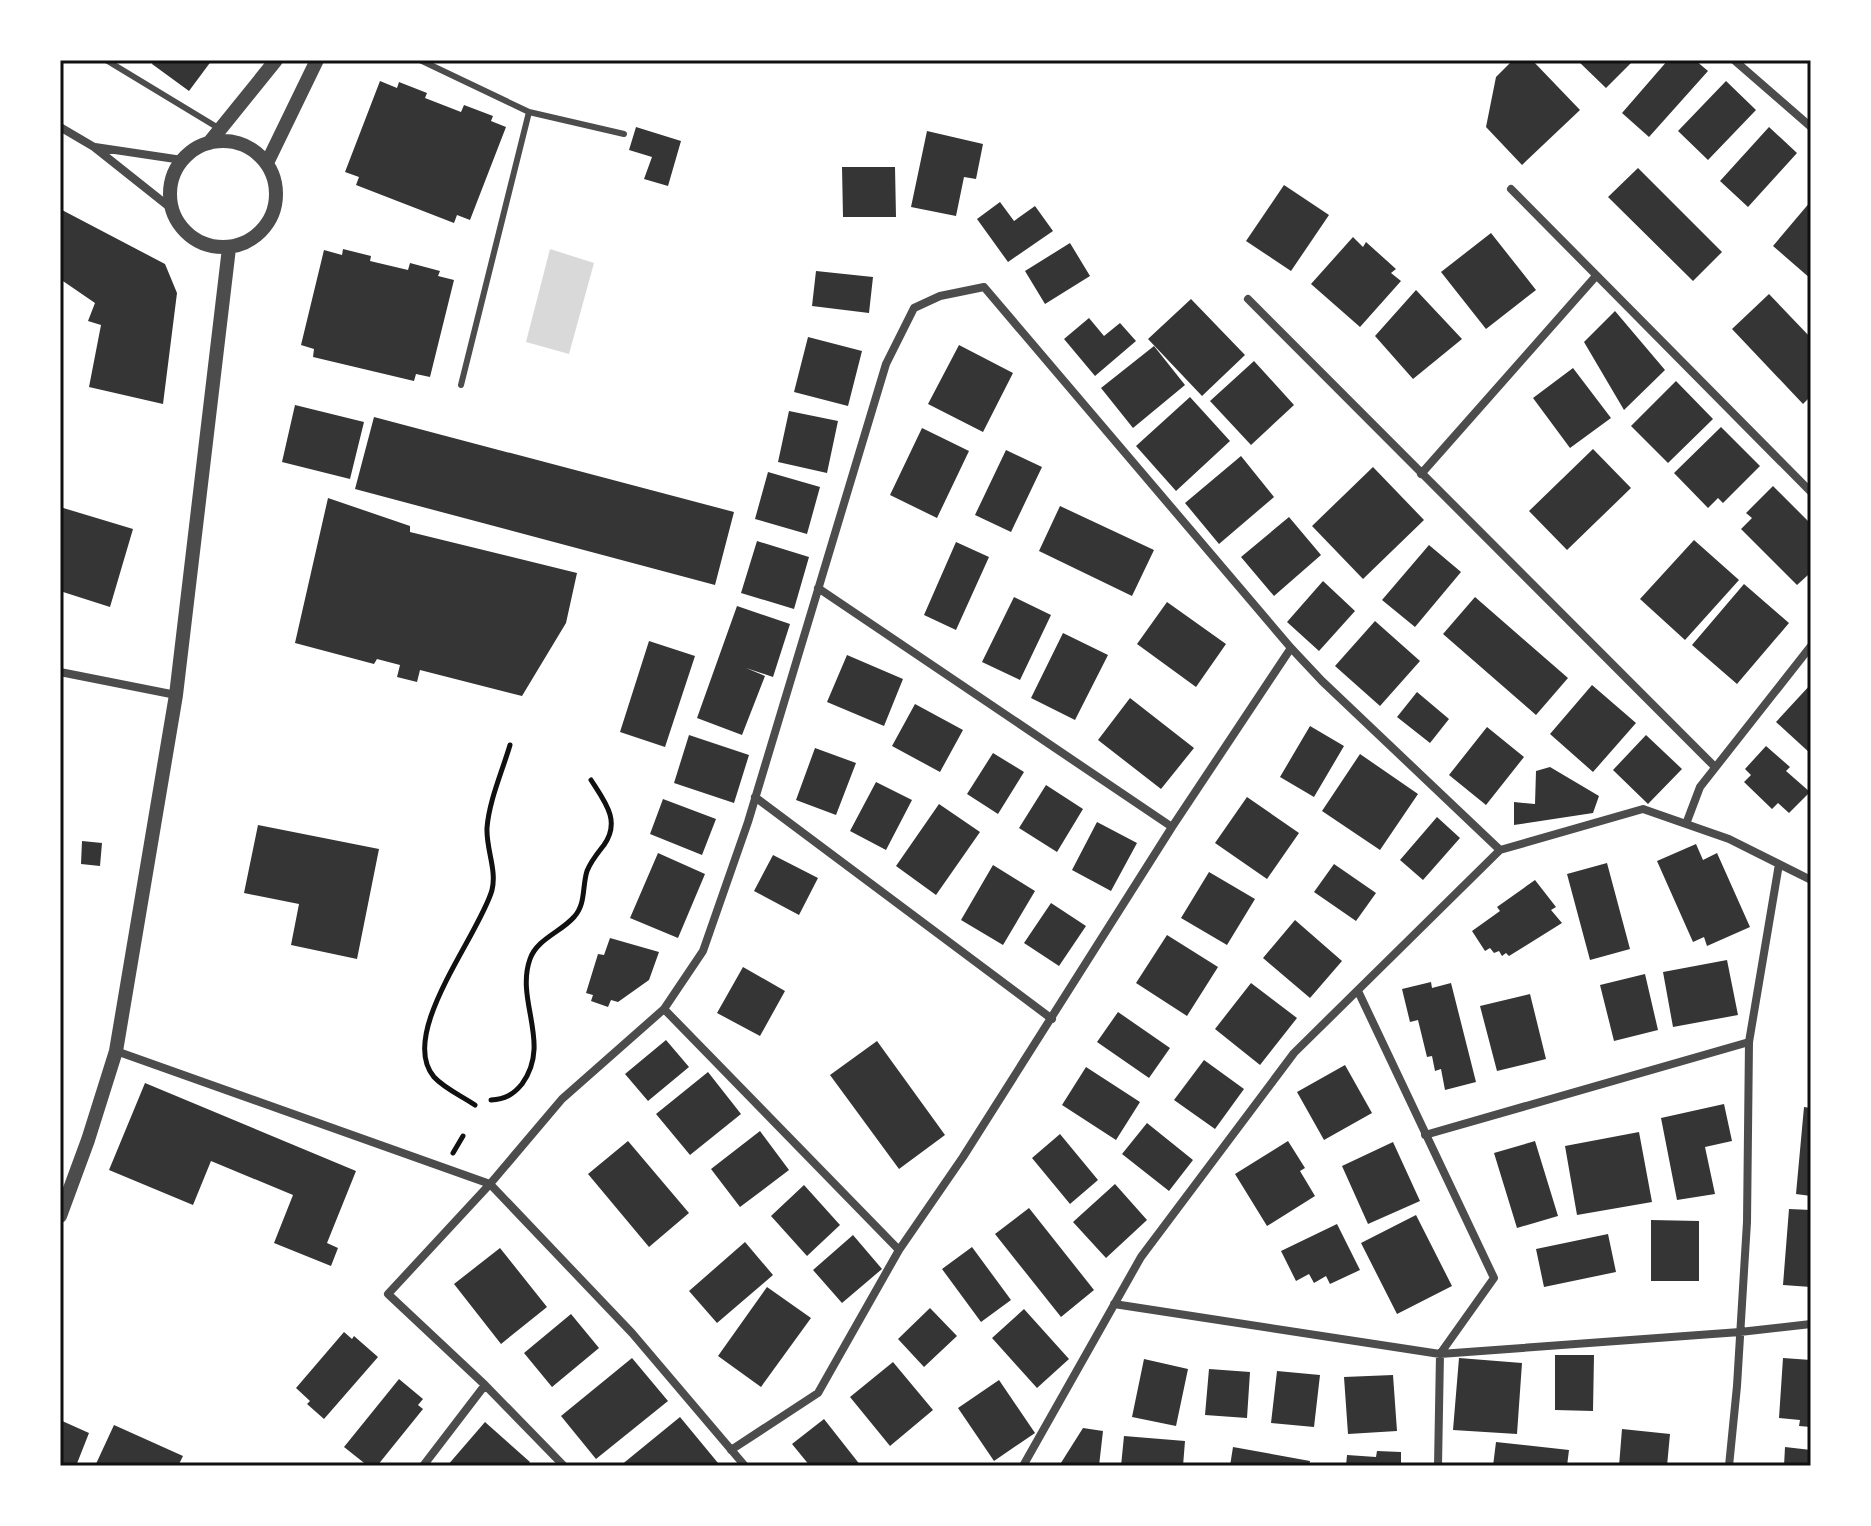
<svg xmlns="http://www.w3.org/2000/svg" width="1871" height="1526" font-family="Commissioner,sans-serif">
	<rect width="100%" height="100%" fill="#fff"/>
	<!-- water -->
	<path fill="#d9d9d9" d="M550 249 594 263 569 354 526 342Z"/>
	<!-- building -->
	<path fill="#353535" d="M154 60H212L189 91 152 64Z
		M1513 60H1532L1580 110 1522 165 1486 127 1496 77Z
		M1577 60H1634L1606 88Z
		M1668 60H1695L1708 71 1649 137 1622 113Z
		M380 81 397 88 399 82 427 93 425 98 461 112 464 105 493 116 491 121 506 127 470 220 457 215 454 223 356 185 359 177 345 172Z
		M1726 81 1756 110 1708 160 1678 131Z
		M636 127 681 141 668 186 644 179 652 157 629 150Z
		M1769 127 1797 153 1748 207 1720 181Z
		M927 131 983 144 976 179 964 177 956 216 911 207Z
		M842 167H895L896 217H843Z
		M1638 168 1722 252 1693 281 1608 197Z
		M1284 185 1329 215 1291 271 1246 241Z
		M1811 201V279L1773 246Z
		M1000 202 1014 221 1035 206 1053 231 1008 262 977 219Z
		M62 210 165 264 177 293 163 404 89 387 101 325 88 321 95 303 60 279Z
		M1491 233 1536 290 1486 329 1441 272Z
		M1353 237 1363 247 1366 242 1396 269 1391 273 1401 281 1360 327 1311 284Z
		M1070 243 1090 276 1045 304 1025 271Z
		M343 249 371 256 370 261 408 270 410 263 440 271 438 276 454 280 430 377 416 374 414 381 313 357 314 349 301 345 324 250 342 255Z
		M816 271 873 277 869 313 812 306Z
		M1416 290 1462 339 1413 379 1375 336Z
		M1769 294 1811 338V396L1803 404 1732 329Z
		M1191 299 1245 355 1202 396 1148 339Z
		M1615 311 1665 370 1624 410 1584 342Z
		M1089 318 1104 336 1120 323 1136 341 1095 376 1064 339Z
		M808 337 862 351 848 406 794 392Z
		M959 345 1013 373 983 432 928 404Z
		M1154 346 1185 385 1133 428 1101 388Z
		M1254 361 1294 405 1251 445 1210 401Z
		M1573 368 1611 418 1570 448 1533 398Z
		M1676 381 1713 419 1668 463 1631 426Z
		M1190 397 1230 441 1176 491 1136 446Z
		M295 405 364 422 350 479 282 462Z
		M789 411 838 421 827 473 778 462Z
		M374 417 734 512 715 585 355 489Z
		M1721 427 1760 466 1723 503 1718 498 1708 508 1674 473Z
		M922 428 969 451 937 518 890 495Z
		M1593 449 1631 488 1567 550 1529 511Z
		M1006 450 1042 467 1011 532 975 515Z
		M1241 456 1274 497 1219 544 1185 503Z
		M1373 467 1424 520 1363 579 1312 526Z
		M768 472 820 487 807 534 755 519Z
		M1773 486 1811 524V578L1808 575 1797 585 1741 529 1752 518 1746 513Z
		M328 498 410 526V532L577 573 566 623 522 696 420 670 417 682 397 677 400 665 377 659 374 664 295 643Z
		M1060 506 1154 550 1132 596 1039 551Z
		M60 507 133 529 110 607 60 591Z
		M1289 517 1321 555 1274 596 1241 557Z
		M1694 540 1739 580 1685 640 1640 599Z
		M757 541 809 557 794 609 741 593Z
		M956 542 989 557 956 630 924 615Z
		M1429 545 1461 572 1415 627 1382 600Z
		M1323 581 1355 611 1319 651 1287 622Z
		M1744 584 1789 623 1737 684 1692 645Z
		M1014 597 1051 615 1020 680 982 662Z
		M1475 597 1568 678 1536 715 1443 634Z
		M1167 602 1226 644 1196 687 1137 644Z
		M737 606 790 624 773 677 746 668 765 676 742 735 697 718Z
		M1375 621 1420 661 1380 706 1335 666Z
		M1063 633 1108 655 1075 720 1031 698Z
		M649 641 695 656 665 747 620 732Z
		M847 655 903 679 884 726 827 702Z
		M1811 684V754L1776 722Z
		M1592 685 1636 723 1593 772 1550 734Z
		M1417 692 1449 719 1430 743 1397 717Z
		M1130 698 1194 748 1161 789 1098 740Z
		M915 704 963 730 940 772 892 746Z
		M1310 726 1344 746 1314 797 1280 777Z
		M1487 727 1524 757 1486 805 1449 775Z
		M689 735 749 755 734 803 674 783Z
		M1646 735 1682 769 1648 804 1613 770Z
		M1766 746 1790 767 1786 771 1810 792 1789 813 1778 803 1772 809 1744 782 1751 775 1745 769Z
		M815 748 856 763 836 815 796 800Z
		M993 753 1024 772 998 814 967 794Z
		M1360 754 1418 794 1380 850 1322 811Z
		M1550 767 1599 796 1593 813 1514 825V802L1535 804 1536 771Z
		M876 782 912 800 886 850 850 831Z
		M1046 785 1083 809 1057 852 1019 828Z
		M1247 797 1299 833 1267 879 1215 843Z
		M663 799 716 819 702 855 650 834Z
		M939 804 980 832 936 895 896 866Z
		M1437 817 1460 838 1423 880 1400 860Z
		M1097 822 1137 843 1111 891 1072 870Z
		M258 825 379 849 357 959 291 945 299 904 244 893Z
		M82 841 102 843 100 866 81 864Z
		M1696 844 1703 860 1717 853 1750 927 1707 946 1704 937 1693 942 1657 861Z
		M658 853 705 874 678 938 630 918Z
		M773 855 818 878 799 915 754 891Z
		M1607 863 1630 949 1590 960 1567 874Z
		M1334 864 1376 893 1356 921 1314 892Z
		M993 865 1035 891 1003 945 961 920Z
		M1209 872 1255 899 1227 945 1181 918Z
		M1535 880 1556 907 1551 910 1562 923 1509 956 1506 953 1502 956 1499 951 1494 953 1490 948 1485 951 1472 931 1500 911 1497 907Z
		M1051 903 1086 926 1059 966 1024 943Z
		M1295 920 1342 961 1310 998 1263 958Z
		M1167 935 1218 967 1187 1016 1136 983Z
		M610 938 659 952 649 980 618 1002 611 1000 608 1007 591 1001 593 995 586 993 598 954 604 955Z
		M1727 960 1738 1015 1673 1027 1663 972Z
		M743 967 785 991 760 1036 717 1013Z
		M1645 974 1658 1030 1614 1041 1600 985Z
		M1431 982 1432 988 1451 983 1476 1082 1445 1090 1441 1069 1435 1071 1432 1056 1427 1057 1418 1020 1410 1022 1402 989Z
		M1251 983 1297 1018 1260 1065 1215 1029Z
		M1530 994 1546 1059 1497 1071 1480 1006Z
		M1118 1012 1170 1048 1149 1078 1097 1042Z
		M666 1040 689 1067 648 1101 625 1074Z
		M877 1041 945 1135 899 1169 830 1075Z
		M1204 1060 1244 1089 1215 1129 1174 1100Z
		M1345 1065 1372 1113 1324 1140 1297 1092Z
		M1086 1067 1140 1102 1116 1140 1062 1105Z
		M708 1072 741 1114 690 1155 656 1114Z
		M145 1083 356 1171 327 1243 338 1248 331 1266 274 1243 293 1195 211 1161 193 1205 109 1170Z
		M1724 1104 1732 1141 1705 1147 1715 1194 1677 1200 1661 1118Z
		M1804 1107 1811 1108V1196L1796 1194Z
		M1147 1123 1193 1160 1169 1191 1122 1154Z
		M760 1131 789 1170 740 1207 711 1169Z
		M1639 1132 1652 1202 1577 1215 1565 1146Z
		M1060 1134 1098 1180 1070 1204 1032 1158Z
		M628 1141 689 1213 649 1247 588 1174Z
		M1288 1141 1305 1168 1300 1171 1315 1196 1267 1226 1235 1174Z
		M1535 1141 1558 1216 1517 1228 1494 1153Z
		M1393 1142 1420 1201 1368 1224 1342 1166Z
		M1115 1184 1147 1220 1106 1258 1073 1222Z
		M804 1185 840 1225 807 1256 771 1216Z
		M1029 1208 1094 1290 1061 1317 995 1234Z
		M1789 1209 1811 1210V1287L1783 1285Z
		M1416 1215 1452 1286 1397 1314 1361 1243Z
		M1651 1220 1699 1221V1281H1651Z
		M1337 1224 1360 1270 1330 1284 1326 1276 1314 1283 1309 1274 1296 1281 1281 1251Z
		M1608 1234 1616 1272 1544 1287 1536 1249Z
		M853 1235 882 1269 842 1303 813 1270Z
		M745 1242 773 1275 717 1323 689 1291Z
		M972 1247 1011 1300 981 1322 942 1269Z
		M500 1248 547 1307 501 1344 454 1284Z
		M767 1287 811 1318 761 1387 718 1356Z
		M930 1308 957 1336 924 1367 898 1339Z
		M1024 1309 1069 1359 1037 1388 992 1338Z
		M571 1314 599 1348 552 1387 524 1353Z
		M344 1332 352 1339 354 1336 378 1357 324 1419 307 1404 310 1401 296 1388Z
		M1555 1355H1594L1593 1411 1555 1410Z
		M632 1358 668 1401 596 1459 561 1416Z
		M1459 1358 1522 1363 1517 1434 1453 1430Z
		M1783 1358 1811 1360V1427L1799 1426 1800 1420 1779 1418Z
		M1144 1359 1188 1369 1176 1426 1132 1417Z
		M893 1362 933 1410 890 1446 850 1397Z
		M1209 1369 1250 1372 1247 1418 1205 1415Z
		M1277 1371 1320 1375 1314 1427 1271 1423Z
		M1393 1375 1397 1431 1348 1434 1344 1377Z
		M399 1379 423 1399 418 1405 423 1409 377 1466H368L344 1447Z
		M999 1380 1035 1433 994 1461 958 1408Z
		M680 1417 718 1463 714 1466H620Z
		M824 1419 861 1466H810L792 1444Z
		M60 1420 89 1433 76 1466H60Z
		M485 1422 530 1462 527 1466H447Z
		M114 1425 183 1456 178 1466H95Z
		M1083 1428 1103 1431 1099 1466H1059Z
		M1622 1429 1670 1434 1667 1466H1619Z
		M1124 1436 1185 1441 1183 1466H1121Z
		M1496 1442 1569 1450 1567 1466H1493Z
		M1233 1447 1310 1461 1309 1466H1230Z
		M1785 1447 1811 1450V1466H1784Z
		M1377 1451 1401 1452V1466H1346L1347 1455 1376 1457Z"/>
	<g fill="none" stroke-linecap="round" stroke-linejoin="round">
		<!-- path -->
		<path stroke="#111" stroke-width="5" d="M491 1100C505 1099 513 1095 522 1084 552 1043 515 1001 530 959 537 939 561 932 574 917 586 904 582 887 587 871 591 861 597 854 604 845 621 821 605 802 591 780
			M475 1105C462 1096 445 1089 434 1077 397 1034 480 934 492 890 497 870 486 849 487 828 489 801 502 772 510 745
			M453 1153 463 1136"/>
		<!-- service -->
		<path stroke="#4c4c4c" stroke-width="6" d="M106 60 220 129
			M420 60 529 112 624 134
			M461 385 529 112"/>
		<!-- minor -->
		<path stroke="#4c4c4c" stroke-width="8" d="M1734 60 1811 127
			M60 127 94 147 172 209
			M95 147 182 160
			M1511 189 1811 492
			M1248 299 1715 767
			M1421 474 1596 276
			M818 588 1172 827
			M60 672 176 695
			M755 797 1052 1019
			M1686 824 1700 787 1811 646
			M1358 991 1494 1278 1440 1354 1438 1466
			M664 1009 899 1250
			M116 1051 490 1184 632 1333 745 1466
			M1425 1135 1749 1042
			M1114 1304 1440 1354 1740 1332 1811 1324
			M731 1450 818 1393 899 1250 963 1157 1172 827 1291 648
			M423 1466 485 1385
			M564 1466 485 1385 388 1294 490 1184 562 1099 664 1009 703 951 748 822 886 364 914 308 940 296 984 287 1291 648 1322 681 1500 850
			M1023 1466 1141 1257 1294 1053 1500 850 1643 809 1729 839 1811 880
			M1729 1466 1737 1386 1747 1222 1749 1042 1779 864"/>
		<!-- tertiary -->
		<path stroke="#4c4c4c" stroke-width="14" d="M170 194a53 53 0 1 1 106 0a53 53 0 1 1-106 0Z
			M209 143 276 60
			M267 163 317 60
			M60 1216 88 1140 116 1051 176 695 229 248"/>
	</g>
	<!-- border -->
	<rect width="1871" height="1526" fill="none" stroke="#ffffff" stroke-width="124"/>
	<rect x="62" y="62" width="1747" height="1402" fill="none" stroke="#111" stroke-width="3"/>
</svg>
